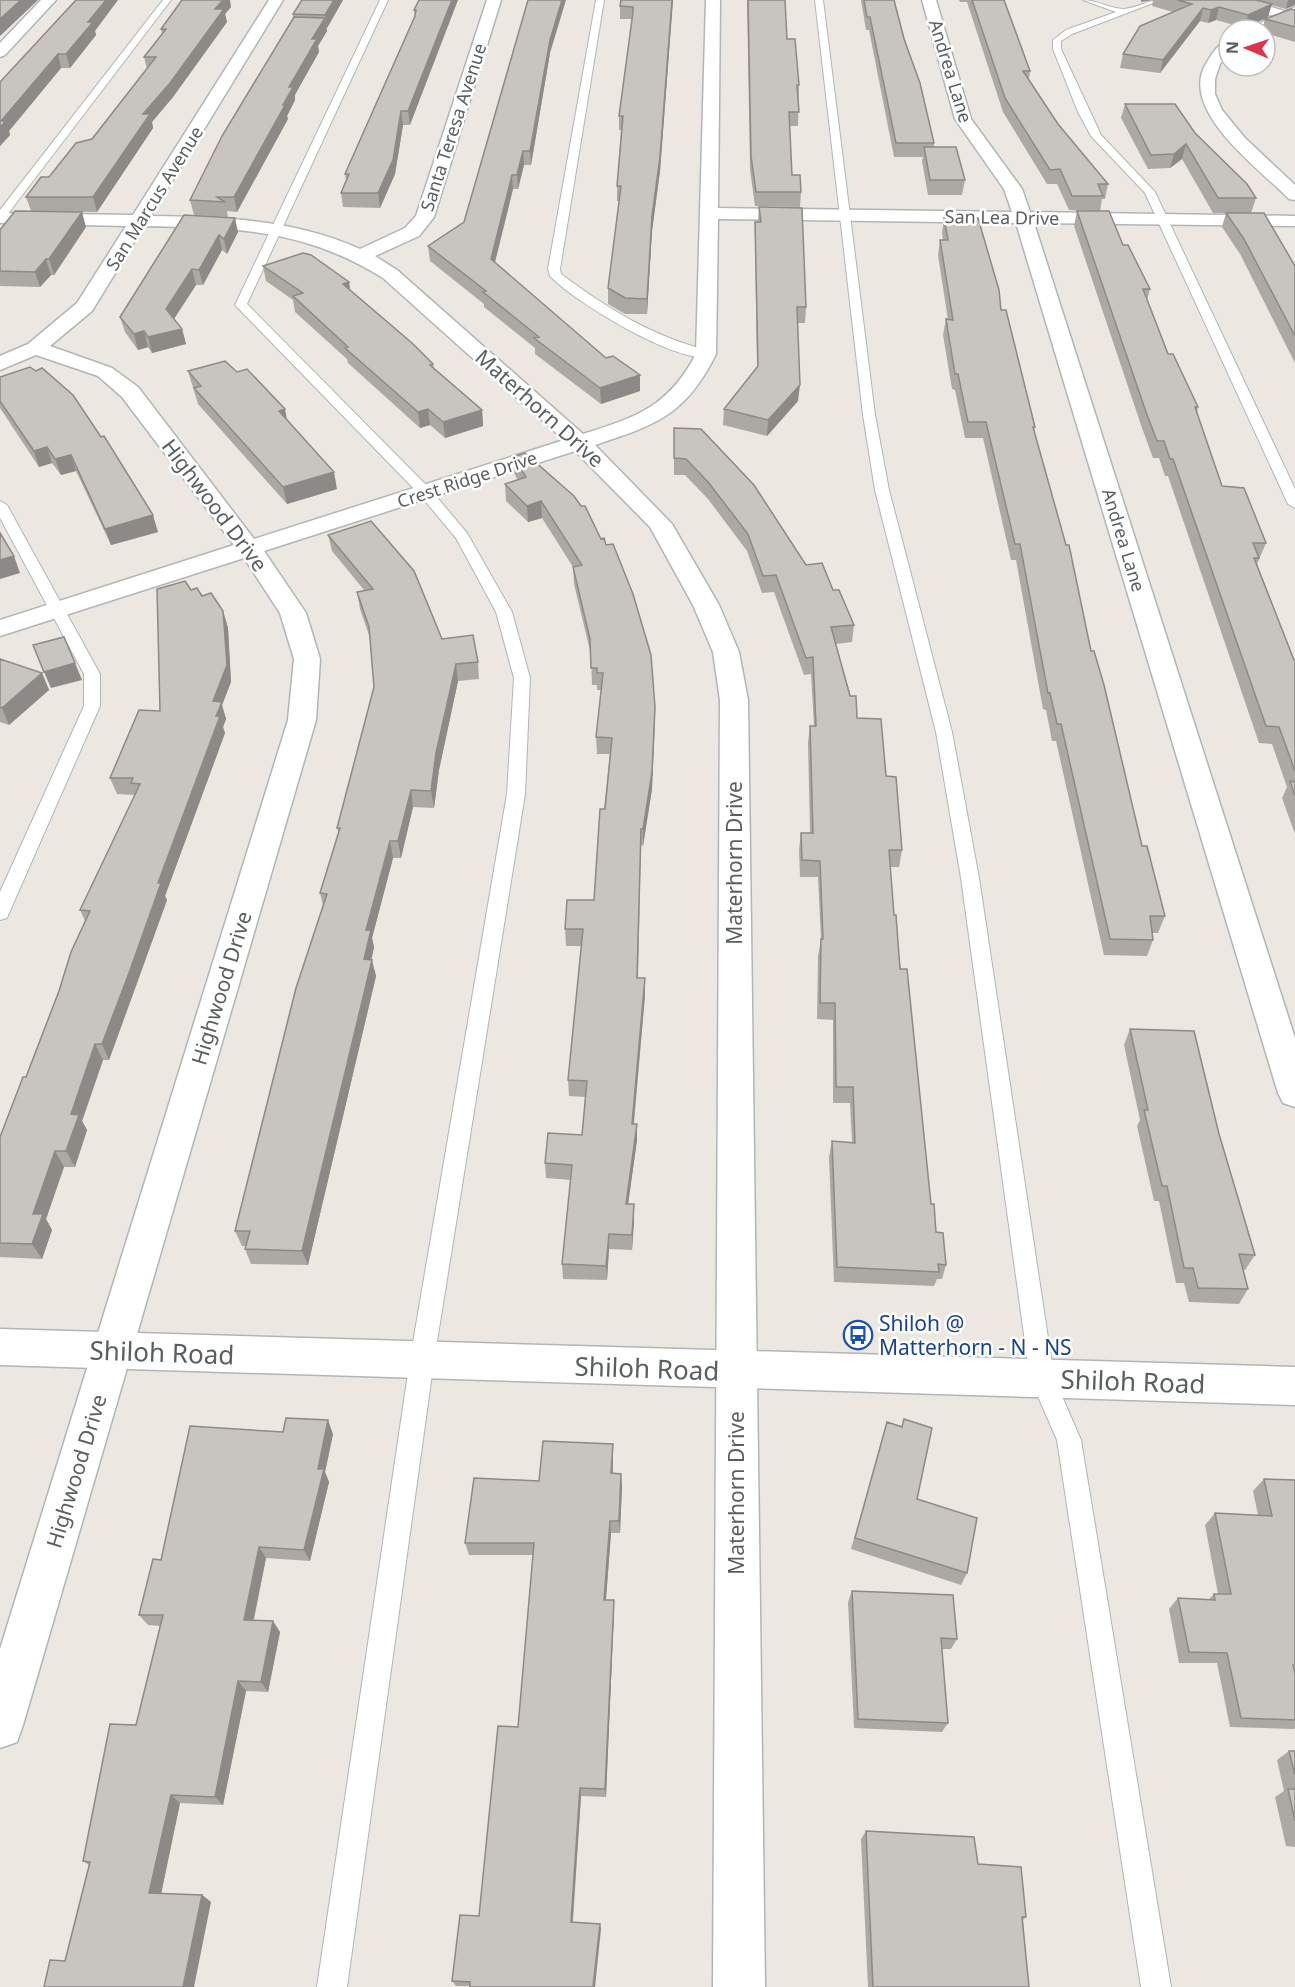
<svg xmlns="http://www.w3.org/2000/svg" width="1295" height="1987" font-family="'Noto Sans',sans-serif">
	<rect width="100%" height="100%" fill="#ece7e1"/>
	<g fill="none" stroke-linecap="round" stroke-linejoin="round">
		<!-- service casing -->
		<g stroke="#b2b5b8" stroke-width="2">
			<path id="service" d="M163 0H171L4 219 0 220V210Z
				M380 0H388L247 304 430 489 467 533 512 612 530 678 525 794 434 1360 347 1987H317L410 1360 507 794 514 678 496 612 456 538 420 495 235 305Z
				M596 0H604L560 269 561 274C608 309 653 337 710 351V357C677 364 573 301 550 276L548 269Z
				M815 0H823L875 415 889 490 952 732 979 878 1054 1378 1081 1440 1171 1987H1141L1057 1440 1030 1378 961 878 936 732 875 490 863 415Z
				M1083 0C1097 0 1111 9 1124 9 1137 8 1148 0 1161 0L1072 34 1061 41V49L1101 135 1155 192 1295 489V508L1288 504 1145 193 1091 136 1078 112 1053 49V40L1066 30 1116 12Z
				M0 501 7 505 100 674V706L9 913 7 918 0 920V892L84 706V674L0 518Z"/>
		</g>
		<!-- minor casing -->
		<g stroke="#b2b5b8" stroke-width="3">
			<path id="minor" d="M41 0H56L5 55 0 57V43Z
				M269 0H283L151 216C223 217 294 219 360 249L405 228 416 216 487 0H501L434 217 419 236 375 256 397 270 583 434C637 417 668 407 696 354L706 0H720L718 208 1012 212 1004 189 955 119 922 0H936L971 119 1022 189 1030 212 1295 216V226L1034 223 1295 1038V1107L1283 1103 1278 1093 1016 223 718 219 716 354C686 415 656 425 595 445L672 524 719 605 739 652 748 700 765 1987H713L720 700 713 652 693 605 650 527 575 451 264 551 306 613 320 659 316 720 23 1725 17 1742 0 1748V1649L288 720 294 659 280 613 244 558 0 636V620L234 545 122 397 98 376 36 355 0 370V356L28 344 77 303 126 226 0 223V213L133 215ZM144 226C235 228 303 228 383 278L564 440 254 539 138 387 112 368 50 346 92 311Z"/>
		</g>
		<!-- tertiary casing -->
		<g stroke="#b2b5b8" stroke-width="3">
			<path id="tertiary" d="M1295 7V16L1264 30H1245Z
				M1229 40V53L1220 64 1215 79V94L1222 110 1245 138 1295 185V200L1289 199C1260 169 1176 109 1207 62 1212 54 1219 42 1229 40Z
				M0 1329 1295 1367V1405L0 1365Z"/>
		</g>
		<!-- secondary casing -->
		<g stroke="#b0b6b8" stroke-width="3">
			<path id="secondary" d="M1224 0H1247L1295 14V22L1226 3Z"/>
		</g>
		<!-- service -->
		<use href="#service" fill="#fff" fill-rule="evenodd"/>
		<!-- minor -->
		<use href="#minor" fill="#fff" fill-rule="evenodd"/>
		<!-- tertiary -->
		<use href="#tertiary" fill="#fff" fill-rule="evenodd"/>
		<!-- secondary -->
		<use href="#secondary" fill="#fff" fill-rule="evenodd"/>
	</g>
	<!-- wall -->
	<path fill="#aca9a5" d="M302 0H343L327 28V31L318 46 319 52 294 95 295 100 287 116 288 119 237 212 227 211 228 217 194 215 190 200 293 18V14Z
		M419 0 410 125H403L395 174 380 208 343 207 341 193 346 180 345 174 415 17 414 10Z
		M673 0 660 171 652 231 647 314H625L608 304V288L619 201H617V186L621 130H619V116L632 19H620V6Z
		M747 0H785L787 39 799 85 798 126H790L792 175 801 192 800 207 755 206 750 170Z
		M861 0H894L934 143V147L965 180 962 195H928L922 161 923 157H894L869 30H866Z
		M959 0H1004L1030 71 1029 79 1058 124 1108 184 1105 199H1102L1100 211 1069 210 1057 184H1047L1003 112 967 2H960Z
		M1153 0H1295L1286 9 1271 5 1268 17 1245 28 1216 20 1208 23 1200 21 1160 73 1120 68 1123 54 1173 12 1152 6Z
		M231 7 225 14 227 22 173 97 152 122 153 128 97 212 31 211 26 197 92 139 147 69 144 57 162 34 161 29Z
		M1295 10V42L1265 33V30H1262L1265 19Z
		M95 31 96 35 70 68H61L9 131 10 135 0 146V82Z
		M550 53 531 165H524L518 189H513L495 262 606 358 640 375V391L601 404 535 354V348L484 307V304L430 261 428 246 464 222Z
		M1125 104 1195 133 1256 198 1251 213 1295 266V363L1240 254 1222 227 1226 213H1213L1182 159 1170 168 1148 169 1121 118Z
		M759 207 806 307 805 323H798V401L767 436 723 425 724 409 757 368 755 237V222H758Z
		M1077 211 1123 245 1150 289 1147 300 1168 354 1198 407 1197 413 1222 486 1266 543 1257 564 1294 660 1295 661V834L1282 798 1287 787 1272 744 1259 743 1168 476H1165L1159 458H1153L1142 428 1074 226Z
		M184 215 238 232 227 254 222 250 203 285H196L174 319 182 329 186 344 152 353 148 347 138 350 125 332 120 317Z
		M944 218 1001 310 1035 427 1034 432 1142 846 1165 916 1158 933H1152L1153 940 1147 956 1104 955 1056 741H1052L1046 710 1043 709 1016 560H1011L983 438H965L955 390 952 389 943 335 946 319 948 320 938 255 940 240H943L942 233Z
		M86 227 54 275H51L40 287 0 286V230Z
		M263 266 349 282 350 290 433 364 434 368 482 410 483 426 445 438 430 425 420 428 348 363 347 359 295 312 293 300 266 281Z
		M188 371 287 420 337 489 287 504 198 404Z
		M0 377 158 532 111 545 76 471 61 475 52 463 39 467 0 408Z
		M674 428 806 565 833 590 854 625 852 642 836 644 857 718 886 776 902 850 899 867H890L894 915 931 1204 936 1232 946 1265 942 1279H937L934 1286 834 1282 829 1157 832 1141 852 1142 850 1103H833V1020L817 1019 818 956 821 940 818 877H800L799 850 801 833H810L808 743 810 726H814L811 674 804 675 774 592 762 593 747 551 708 499 685 475H674Z
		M513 457 574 496 655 724 652 789 643 846 641 845 638 978 645 995 634 1124 637 1140 628 1204H634V1220L632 1250 609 1249 607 1280 563 1279 562 1264 571 1180 546 1178 545 1163 582 1135 585 1097 569 1096 568 1080 582 946H566L565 929 594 900 610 754H597L596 737 601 690H597V685H592L591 655 574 584 573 567 542 518 528 522 506 501 505 484 518 480 514 473Z
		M328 535 442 639 478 662 479 679 458 681 439 770 434 808 413 807 401 858H393L372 938 374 947 371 960 376 976 308 1265 251 1264 245 1249 246 1246H242L235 1231 323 905 320 893 339 834 337 828 374 687 370 638 360 609 357 592 364 590 332 551Z
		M191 590 202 596 223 611 228 628 231 682 222 705 226 719 223 727 225 733 165 896 167 900 135 989 109 1060H103L82 1121 87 1130 75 1167H64L46 1219 52 1230 42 1259 0 1257V1137L26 1077 85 921 80 910 135 795 117 794 110 778 160 711Z
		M0 659 42 673 49 690 9 725 0 722Z
		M1130 1029 1219 1134 1255 1255 1245 1270H1243L1248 1289 1239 1304 1189 1302 1184 1283H1176L1159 1201H1154L1137 1126 1140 1120 1124 1045Z
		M904 1419 917 1499 967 1573 961 1585 851 1549 887 1422 902 1426Z
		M283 1432 333 1434 325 1472 329 1482 310 1561 266 1558 254 1620 280 1632 268 1692 246 1691 223 1805 180 1803 161 1894 202 1895 211 1902 65 1961 89 1865 83 1861 136 1725 160 1626 148 1625 139 1615 161 1560Z
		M613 1444V1473L622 1486 620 1533H611L606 1600H614V1611L606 1797 581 1796 573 1922 601 1929 470 1986H456L452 1981 479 1916 518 1727 533 1555H469L465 1543 539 1481Z
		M1264 1479 1295 1480V1728L1294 1729 1230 1727 1217 1663H1179L1169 1609 1178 1598 1209 1599 1214 1594H1218L1205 1525 1215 1513 1258 1515 1253 1491Z
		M852 1591 957 1639 951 1649H942L948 1723 942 1732 854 1728 848 1602Z
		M1289 1751H1295V1847L1286 1846 1275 1797 1284 1791 1277 1760Z
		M866 1831 978 1864 1026 1917 1023 1920 1029 1987H868L861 1839Z"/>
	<!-- shaded-wall -->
	<path fill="#8c8986" d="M21 0H38L0 36V19Z
		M106 0H118L95 31 96 35 70 68 66 54 88 22Z
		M223 0H230L231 7 225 14 227 22 173 97 152 122 153 128 97 212 93 197 143 114 215 9Z
		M334 0H343L327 28 325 15Z
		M452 0H458L410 125 408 111Z
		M562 0H566L550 53 531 165 530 151 550 40Z
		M672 0H673L660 171 652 231 647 314V299L652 216Z
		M1141 0H1153L1141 2Z
		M1288 0H1295V5L1286 9Z
		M1272 4 1268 17 1245 28 1248 15Z
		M1219 7 1216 20 1208 23 1211 10Z
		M1203 8 1200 21 1160 73 1163 60Z
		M325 18 327 31 318 46 319 52 295 95V100L287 116 288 119 237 212 234 197 283 105 289 87 312 39Z
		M58 54 61 68 9 131 10 135 0 146V127L1 121Z
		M401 111 403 125 395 174 380 208 378 193Z
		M1186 144 1182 159 1170 168 1174 154Z
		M523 151 524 165 518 189 517 175Z
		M512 175 513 189 492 274 491 259Z
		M82 212 86 227 54 275 49 259Z
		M235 218 238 232 227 254 224 239Z
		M219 235 222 250 203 285 199 270Z
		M46 259 51 275 40 287 35 272Z
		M192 269 196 285 170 325 166 309Z
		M349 282 351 298 343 284Z
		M182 329 186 344 152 353 148 337Z
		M144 331 148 347 138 350 134 334Z
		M640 375V391L601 404 600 388Z
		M800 385 798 401 767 436 768 420Z
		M285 409 288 425 279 411Z
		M428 409 430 425 420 428 418 412Z
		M482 410 483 426 445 438 443 422Z
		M47 447 52 463 39 467 34 451Z
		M71 455 76 471 61 475 55 459Z
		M334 472 337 489 287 504 283 487Z
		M541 501 542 518 528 522 527 506Z
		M153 515 158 532 111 545 105 529Z
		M14 556 20 573 0 579V560Z
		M223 611 228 628 231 682 222 705 226 719 223 727 225 733 165 896 167 900 109 1060 102 1044 158 883 213 701Z
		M75 663 82 680 51 688 44 672Z
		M456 664 458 681 439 770 434 808 431 791 436 753Z
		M42 673 49 690 9 725 2 708Z
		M655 707 652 789 643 846V829Z
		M411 790 413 807 401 858 398 841Z
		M390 841 393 858 372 938 374 947 368 976 364 959 366 930Z
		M372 960 376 976 308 1265 302 1251Z
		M645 978V995L632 1140V1124Z
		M95 1044 103 1060 82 1121 87 1130 75 1167 66 1151 71 1114Z
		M637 1124V1140L626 1219V1204Z
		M55 1151 64 1167 46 1219 52 1230 42 1259 32 1244 33 1214Z
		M634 1204V1220L632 1250V1235Z
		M609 1234V1249L607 1280 606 1266Z
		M328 1420 333 1434 325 1472 329 1482 310 1561 304 1550 318 1469Z
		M613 1444V1457L612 1486 611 1473Z
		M621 1474 622 1486 620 1533 619 1521Z
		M610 1521 611 1533 605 1611 604 1600Z
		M259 1547 266 1558 251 1631 244 1620Z
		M614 1600V1611L606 1797 605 1789Z
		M273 1621 280 1632 268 1692 261 1682Z
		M238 1681 246 1691 223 1805 215 1797Z
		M580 1788 581 1796 572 1928 571 1922Z
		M171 1795 180 1803 160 1899 149 1893Z
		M202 1895 211 1902 194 1987H183Z
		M600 1924 601 1929 595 1987H593Z"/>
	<!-- building -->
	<path fill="#c8c4c0" stroke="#8c8986" stroke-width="1.5" d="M0 0H21L0 19Z
		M76 0H106L88 22H93L66 54H58L1 121H6L0 127V82Z
		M182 0H223L215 9H224L170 83 143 114H150L93 197H26L41 177H49L76 143 92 139 156 57H144L166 29H161Z
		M302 0H334L325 15 293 14Z
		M419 0H452L408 111H401L393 160 378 193H341L349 174H345L415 16 416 10H414Z
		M528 0H562L550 40 530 151H523L517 175H512L491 259 606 358 613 356 640 375 600 388 534 338 539 337 483 292 486 291 428 246 464 222Z
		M621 0H672L660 157 652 216 647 299 625 298 608 288 621 186H617L623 116H619L633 12V7L620 6Z
		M748 0H785L787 39H795L799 85H797L799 112H789L792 175H800L801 192H756L751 156Z
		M864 0H894L904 39 920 83 934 143H896L870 17H867Z
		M972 0H1004L1030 71H1023L1058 124 1108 184H1098L1103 196H1072L1060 169 1050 170 1005 98Z
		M1177 0H1256L1272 4 1248 15 1219 7 1211 10 1203 8 1163 60 1123 54 1140 26 1192 4Z
		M1291 9 1295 10V27L1265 19Z
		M294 17 325 18 312 39H317L289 87H293L283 105H285L234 197H217L225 202 190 200 222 136Z
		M1125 104H1175L1195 133 1247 184 1256 198H1218L1186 144 1174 154 1151 155Z
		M924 147H956L965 180H930Z
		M759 207 802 208 806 307H797L800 385 768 420 724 409 758 366 755 222H761Z
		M15 211 82 212 49 259H46L35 272 0 271V230Z
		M1077 211H1109L1123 245H1128L1150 289H1143L1168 354H1173L1198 407H1195L1222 486 1244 488 1266 543H1253L1259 558H1254L1294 660 1295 661V771L1279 727 1266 726 1173 459H1170L1164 441H1157L1146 412Z
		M1226 213H1264L1295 266V336L1244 239Z
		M184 215 235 218 224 239 219 235 199 270 192 269 166 309 182 329 148 337 144 331 134 334 120 317Z
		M944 218H978L999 290 1001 310H1006L1035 427H1033L1066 545H1069L1091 651H1094L1104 685 1142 846H1147L1165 916H1150L1153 940 1110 939 1061 724H1057L1050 693H1048L1020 544H1015L986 422H968L958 374H955L946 319 953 320 940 240H948Z
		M303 253 311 255 349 282 343 284 412 343 433 364 430 365 482 410 443 422 428 409 418 412 345 348 348 347 293 296 303 293 263 266Z
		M225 361 237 372 247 369 285 409 279 411 334 472 283 487 194 388 201 386 188 371Z
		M30 367 36 371 42 368 73 395 101 437 104 436 153 515 105 529 71 455 55 459 47 447 34 451 0 401V377Z
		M674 428 701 429 754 485 806 565 822 563 833 590H839L854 625 831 627 850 696H856L857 718 881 719 886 776 896 777 902 850H889L894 915H896L900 969H907L931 1204H934L936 1232 943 1233 946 1265 938 1264 939 1272 837 1267 832 1141 855 1143 853 1087H836L835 1003H820L821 939H823L820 861 802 860 801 833H813L810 726H816L813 657 806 658 776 575 763 576 748 534 708 482 686 459 674 458Z
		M525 453 574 496 581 506H585L601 539 604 538 606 545 613 544 633 594 651 655 655 707 652 772 643 829H641L637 978H645L632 1124H637L626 1204H634L632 1235 609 1234 606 1266 562 1264 572 1165 545 1163 548 1133 582 1135 587 1081 568 1080 583 929H565L567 900H594L600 809H605L612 738 596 737 603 673H597V668H591L590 639 573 567 582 565 541 501 527 506 505 484 526 477 513 457Z
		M371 521 414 571 442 639 473 635 478 662 456 664 436 753 431 791 411 790 398 841H390L366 930H371L364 959 372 960 302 1251 245 1249 250 1231H235L296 988 327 894 320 893 340 828H337L374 687 369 627 357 592 373 589 328 535Z
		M0 533 14 556 0 560Z
		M185 581 191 590 197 588 202 596 211 593 223 611 227 665 213 701 222 702 216 716H220L158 883H161L129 973 102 1044H95L71 1114 79 1115 66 1151H55L33 1214H43L32 1244 0 1243V1137L23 1077H26L59 991 71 952 90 911 80 910 140 784 131 783 133 778H110L139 710 160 711 157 589Z
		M64 637 75 663 44 672 33 645Z
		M0 659 42 673 2 708 0 707Z
		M1290 781 1295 782V796Z
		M1130 1029 1194 1031 1219 1134 1255 1255 1239 1254 1248 1289 1198 1288 1193 1268H1184L1167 1186H1162L1144 1110H1148Z
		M286 1418 328 1420 318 1469H324L304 1550 259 1547 244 1620 273 1621 261 1682 238 1681 215 1797 171 1795 149 1893 202 1895 183 1987H44L50 1960 65 1961 90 1862 83 1861 110 1724 136 1725 163 1615H139L153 1559 161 1560 190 1426 283 1432Z
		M904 1419 932 1428 917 1499 977 1518 967 1573 855 1538 887 1422 902 1427Z
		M543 1441 613 1444 611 1473 621 1474 619 1521H610L604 1600H614L605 1789 580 1788 571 1922 600 1924 593 1987H470V1982L452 1981 460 1915 479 1916 498 1726 518 1727 534 1543H465L474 1478 539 1481Z
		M1264 1479 1295 1480V1665H1293L1295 1673V1720L1241 1718 1227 1653 1189 1652 1178 1598 1215 1600 1214 1594H1231L1215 1513 1272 1516Z
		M852 1591 953 1595 957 1639 941 1638 948 1723 858 1719Z
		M1289 1751H1295V1775Z
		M1288 1789H1295V1821Z
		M866 1831 974 1837 978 1864 1021 1867 1026 1917H1022L1029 1987H873Z"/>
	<!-- icons -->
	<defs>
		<g id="bus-ring" transform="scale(1.5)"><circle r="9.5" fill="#fff" stroke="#1a4fb4" stroke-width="1.5"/><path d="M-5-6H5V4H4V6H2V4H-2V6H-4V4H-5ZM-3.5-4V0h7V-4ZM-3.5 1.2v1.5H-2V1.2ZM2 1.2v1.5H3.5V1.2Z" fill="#1a4fb4"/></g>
	</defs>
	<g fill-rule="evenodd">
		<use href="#bus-ring" x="858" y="1335"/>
	</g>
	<g text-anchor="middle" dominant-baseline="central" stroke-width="5" stroke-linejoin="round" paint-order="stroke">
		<!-- far-street labels -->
		<g font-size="18" fill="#595f61" stroke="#fff">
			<text transform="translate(951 71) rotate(73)">Andrea Lane</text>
			<text transform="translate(453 127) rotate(-72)">Santa Teresa Avenue</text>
			<text transform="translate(154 198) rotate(-58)">San Marcus Avenue</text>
			<text transform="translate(1002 217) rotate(1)">San Lea Drive</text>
			<text transform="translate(467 479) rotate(-18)">Crest Ridge Drive</text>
			<text transform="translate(1124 540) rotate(73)">Andrea Lane</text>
		</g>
		<!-- street labels -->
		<g font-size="21" fill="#595f61" stroke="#fff">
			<text transform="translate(540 408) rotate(42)">Materhorn Drive</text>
			<text transform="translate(215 505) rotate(53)">Highwood Drive</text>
			<text transform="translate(734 863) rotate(-90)">Materhorn Drive</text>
			<text transform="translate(221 988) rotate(-73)">Highwood Drive</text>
			<text transform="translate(76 1471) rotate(-73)">Highwood Drive</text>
			<text transform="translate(736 1493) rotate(-90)">Materhorn Drive</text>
		</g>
		<!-- transit labels -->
		<g font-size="21" fill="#164399" stroke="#fff" text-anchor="start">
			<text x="879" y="1323">Shiloh @<tspan x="879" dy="24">Matterhorn - N - NS</tspan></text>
		</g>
		<!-- near-street labels -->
		<g font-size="26" fill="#595f61" stroke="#fff">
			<text transform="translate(162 1352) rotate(2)">Shiloh Road</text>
			<text transform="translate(647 1368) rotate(2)">Shiloh Road</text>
			<text transform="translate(1133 1381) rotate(2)">Shiloh Road</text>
		</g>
	</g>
	<!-- north arrow -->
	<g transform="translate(1247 48) rotate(272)"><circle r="28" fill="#ffffff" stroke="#bdbfc0" stroke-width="1.5"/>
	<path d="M0-4.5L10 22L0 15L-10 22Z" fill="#e1324c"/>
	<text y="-9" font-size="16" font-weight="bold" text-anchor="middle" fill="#595f61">N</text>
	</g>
</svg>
